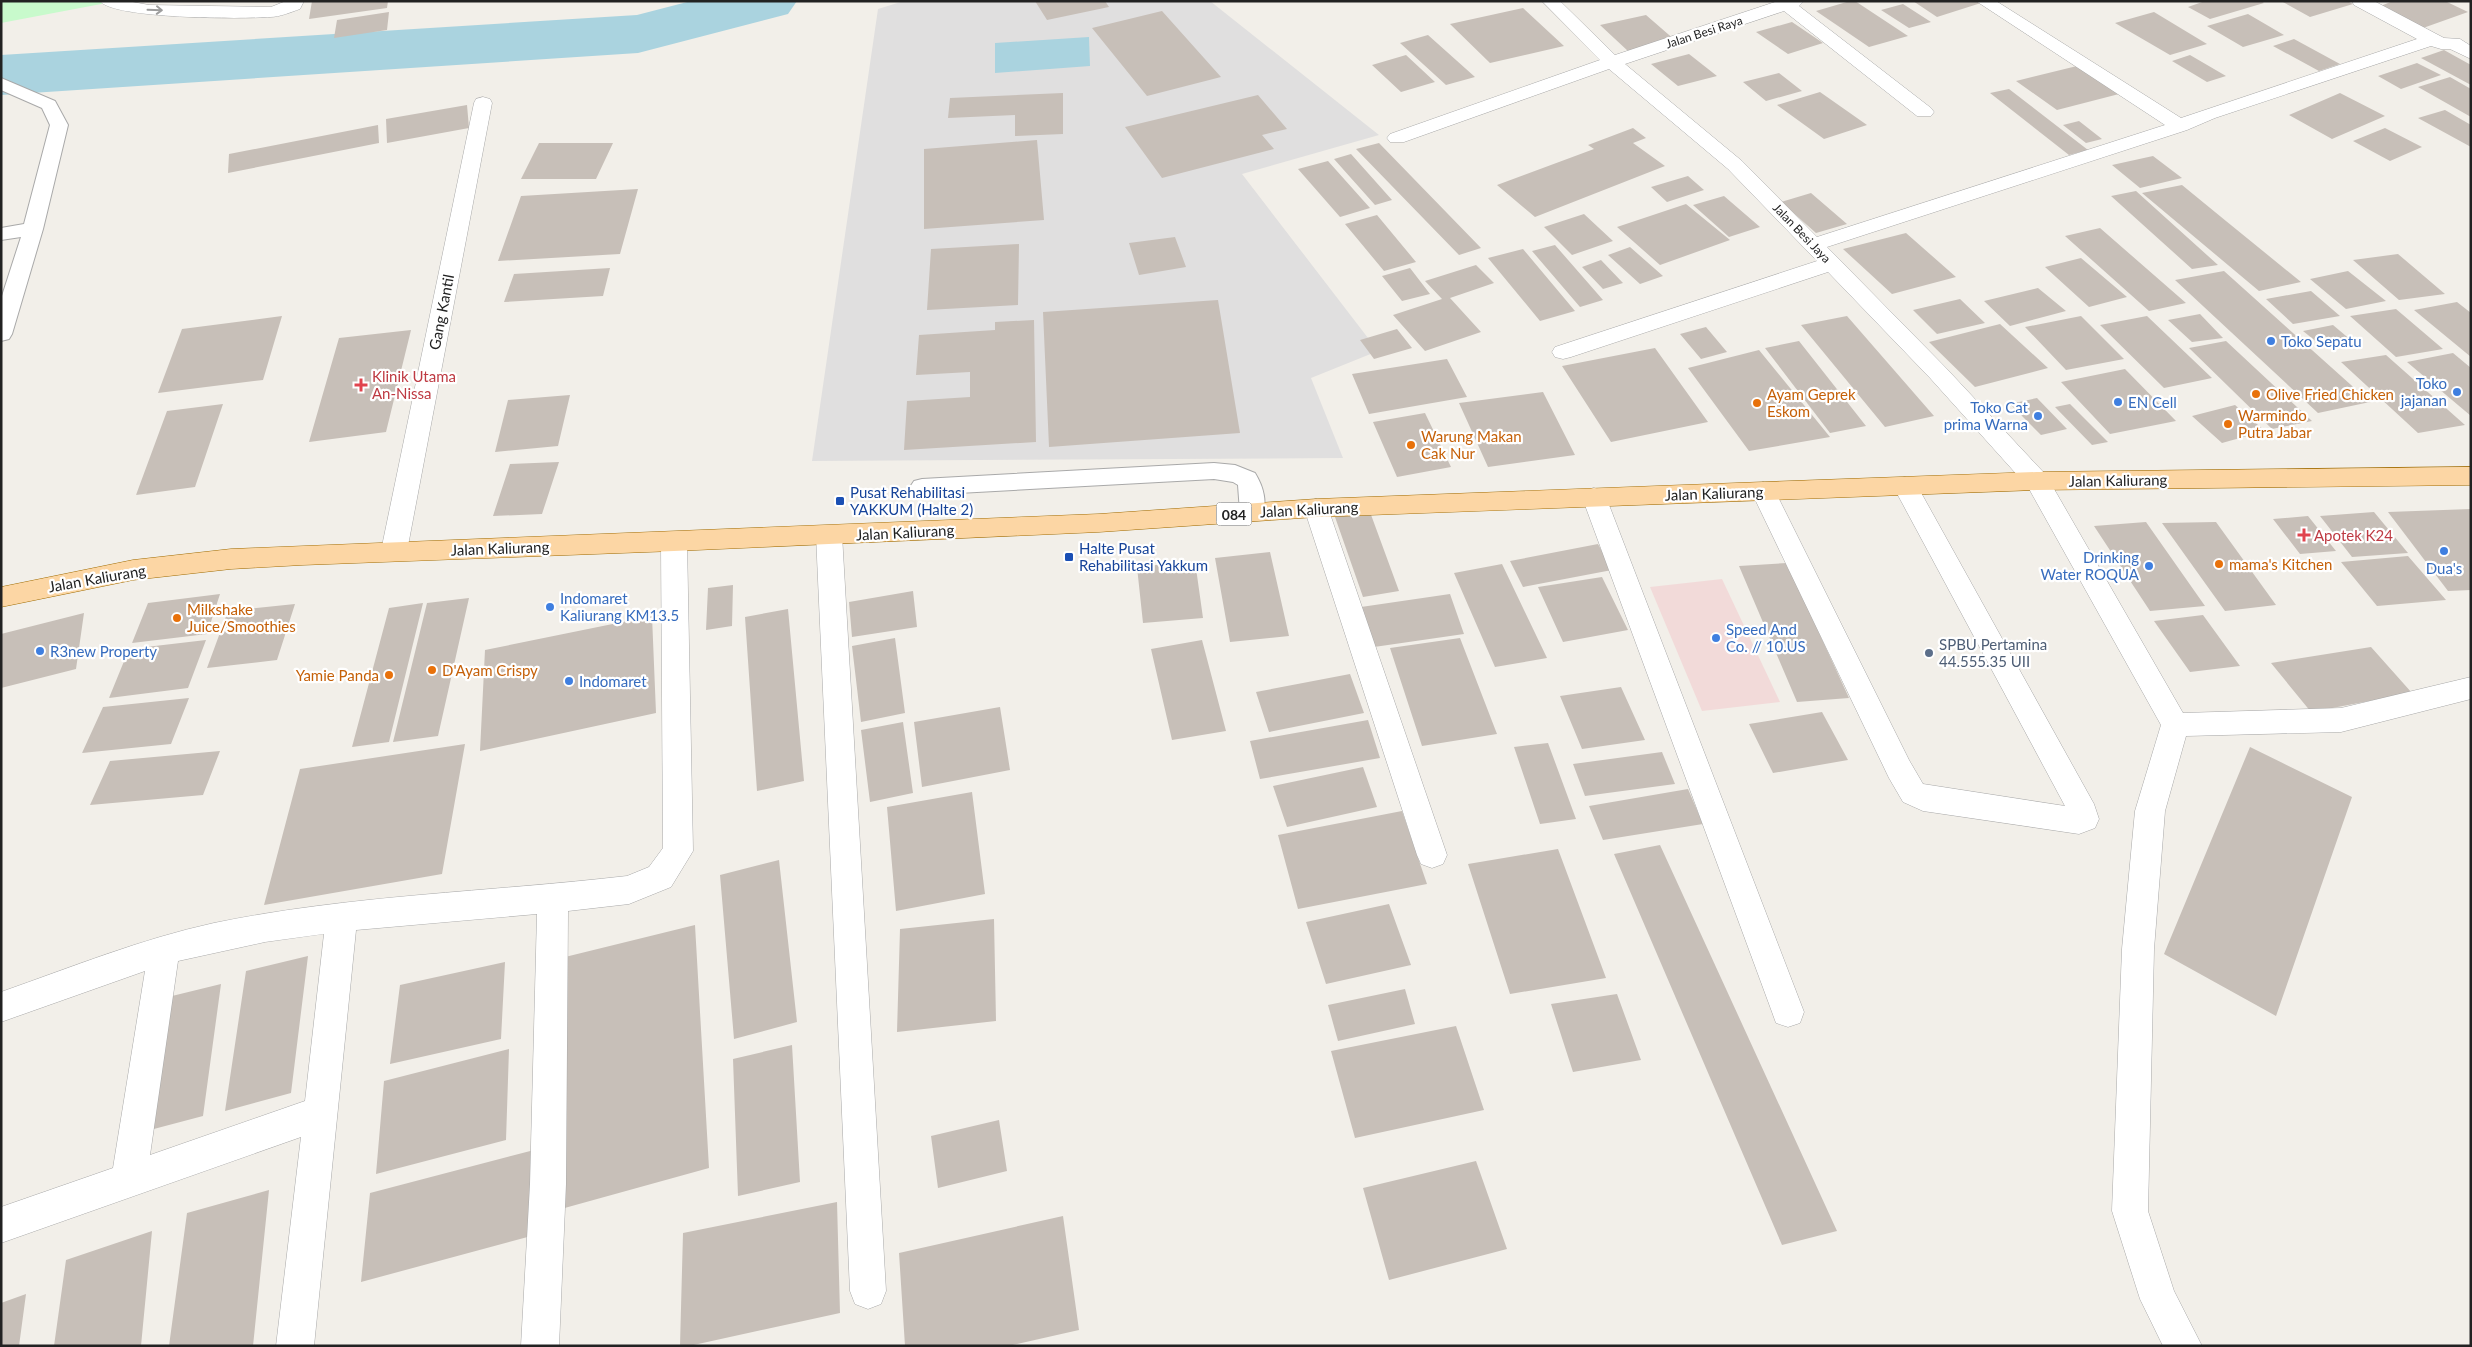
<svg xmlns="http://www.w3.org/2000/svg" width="2472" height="1347" font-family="Lato,sans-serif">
	<rect width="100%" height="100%" fill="#f2efe9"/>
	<!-- residential -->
	<path fill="#e0dfdf" d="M904 1H1210L1379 135 1242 174 1378 351 1311 378 1343 458 812 461 878 9Z"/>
	<!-- commercial -->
	<path fill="#f2dad9" d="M1722 579 1780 702 1702 711 1650 587Z"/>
	<!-- park -->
	<path fill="#c8facc" d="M1 1H117L1 23Z"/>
	<!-- water -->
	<path fill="#aad3df" d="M1089 37 1090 66 995 73V43Z"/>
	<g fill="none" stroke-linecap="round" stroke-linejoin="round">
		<!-- river -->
		<path fill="#aad3df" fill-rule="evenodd" d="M691 1H797L788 14 638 53 1 95V55L637 15Z"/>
	</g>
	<!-- building -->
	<path fill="#c7bfb8" d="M312 1H388L387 8 309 19Z
		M1035 1H1105L1109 7 1047 20Z
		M1850 1H1855L1908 36 1869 47 1816 11Z
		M1913 1H1978L1981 3 1937 17Z
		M2205 1H2261L2264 3 2210 19 2188 7Z
		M2281 1H2347L2353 4 2310 17Z
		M2393 1H2445L2468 12 2423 28 2378 7Z
		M1903 4 1931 22 1909 28 1881 10Z
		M1523 8 1564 46 1490 63 1450 24Z
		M1162 11 1221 77 1147 96 1092 28Z
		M389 12 387 30 334 38 337 20Z
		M2154 12 2207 44 2170 55 2115 23Z
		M2248 14 2284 35 2243 47 2207 26Z
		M1646 15 1676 41 1629 52 1600 25Z
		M1792 22 1823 43 1788 54 1756 32Z
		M1428 35 1475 77 1446 85 1400 43Z
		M2294 39 2340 64 2319 71 2273 46Z
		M2444 50 2471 65V85L2421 58Z
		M1689 54 1717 76 1678 86 1651 64Z
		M1406 55 1435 82 1401 92 1372 65Z
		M2190 55 2226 76 2207 82 2172 61Z
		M2417 63 2441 75 2401 89 2378 76Z
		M2077 66 2119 94 2057 110 2016 81Z
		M1779 73 1802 91 1766 101 1743 82Z
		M2450 77 2471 89V117L2418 87Z
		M2009 89 2088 150 2069 155 1990 93Z
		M1820 92 1867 125 1824 139 1777 105Z
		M1063 93V134L1015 136V115L948 118 950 98Z
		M2340 93 2385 116 2332 139 2289 115Z
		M1258 95 1287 129 1262 135 1274 149 1162 178 1125 127Z
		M467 105 469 128 387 143 386 119Z
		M2445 110 2471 125V147L2418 118Z
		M2079 121 2102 139 2086 143 2063 125Z
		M378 125 379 143 228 173 229 154Z
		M1633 128 1646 138 1633 143 1665 166 1535 217 1497 185 1594 149 1588 145Z
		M2385 128 2422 147 2390 161 2353 141Z
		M1037 140 1044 220 924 229V149Z
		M539 143H613L596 179H521Z
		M1379 143 1481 248 1459 255 1356 149Z
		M1351 154 1392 200 1375 205 1334 159Z
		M2153 156 2182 178 2140 188 2112 165Z
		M1328 161 1370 208 1340 217 1298 169Z
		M1688 176 1704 190 1667 202 1651 187Z
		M2182 185 2226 221 2301 282 2259 291 2142 193Z
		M638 189 620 254 498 261 521 196Z
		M2136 191 2218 265 2192 269 2111 196Z
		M1811 193 1847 224 1816 233 1781 202Z
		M1724 196 1760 227 1729 237 1693 205Z
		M1686 204 1730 240 1660 265 1617 227Z
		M1584 214 1613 241 1572 255 1544 227Z
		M1377 215 1416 262 1384 271 1345 224Z
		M2100 228 2186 303 2149 311 2065 236Z
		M1906 233 1956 277 1892 294 1843 249Z
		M1175 237 1186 267 1139 275 1129 243Z
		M1019 244 1018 305 927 310 931 249Z
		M1555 245 1603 300 1580 307 1532 251Z
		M1630 247 1663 276 1640 284 1608 255Z
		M1523 249 1575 311 1540 321 1488 258Z
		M2398 254 2445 294 2399 300 2353 260Z
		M2081 258 2127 297 2089 307 2045 267Z
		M1601 260 1623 283 1603 289 1582 267Z
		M1476 265 1494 283 1450 298 1481 332 1425 351 1393 315 1442 299 1425 281Z
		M610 268 603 296 504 302 514 274Z
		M1410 268 1430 294 1402 301 1382 276Z
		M2224 271 2370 402 2318 413 2175 280Z
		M2348 271 2386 301 2346 309 2310 279Z
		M2038 288 2066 311 2010 326 1984 301Z
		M2311 291 2340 316 2293 324 2266 299Z
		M1960 299 1985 323 1937 334 1913 310Z
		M1218 300 1240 433 1049 447 1043 312Z
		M2457 302 2471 313V357L2414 310Z
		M2396 309 2443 349 2396 357 2350 316Z
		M2200 314 2223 338 2192 342 2168 320Z
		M282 316 263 380 158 393 182 329Z
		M1847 316 1934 416 1885 427 1801 325Z
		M2081 316 2124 359 2066 370 2025 327Z
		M2147 316 2212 378 2164 388 2100 325Z
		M1034 320 1036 442 904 450 907 401 970 397V372L916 375 919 335 995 330V322Z
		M2000 324 2048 368 1975 387 1929 342Z
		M2333 325 2352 341 2323 347 2303 331Z
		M1706 327 1727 352 1701 359 1680 334Z
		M1397 329 1412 348 1374 359 1360 340Z
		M411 330 386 432 309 442 339 338Z
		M1799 341 1866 426 1830 433 1765 348Z
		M2226 341 2312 421 2272 429 2189 348Z
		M1655 348 1708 422 1611 442 1562 366Z
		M1759 350 1830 437 1749 451 1688 368Z
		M2453 353 2471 368V416L2407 362Z
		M2386 355 2465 425 2418 433 2341 362Z
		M1447 359 1467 397 1369 414 1352 374Z
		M2125 369 2176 421 2110 434 2061 382Z
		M1543 392 1575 455 1488 467 1459 403Z
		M570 395 558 446 495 452 508 400Z
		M2037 398 2067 429 2041 435 2010 404Z
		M223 404 195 487 136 495 167 411Z
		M2070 404 2108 442 2092 445 2055 407Z
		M2235 405 2265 431 2222 443 2192 416Z
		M1425 413 1451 467 1397 477 1373 422Z
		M559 462 542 514 493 516 510 464Z
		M2471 509V590L2448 591 2388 512Z
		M1370 512 1399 591 1363 597 1335 517Z
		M2374 512 2408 553 2352 557 2320 516Z
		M2308 516 2336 551 2300 554 2273 519Z
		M2146 522 2205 606 2150 611 2094 526Z
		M2216 522 2276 605 2225 611 2162 523Z
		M1598 544 1612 570 1523 587 1510 561Z
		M1270 552 1289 636 1230 642 1215 558Z
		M2408 556 2446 600 2377 606 2341 562Z
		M1195 561 1203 618 1143 623 1137 567Z
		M1787 563 1849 698 1797 702 1739 566Z
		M1502 564 1547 658 1495 667 1454 573Z
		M1602 577 1628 630 1563 642 1538 587Z
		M733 585 732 626 706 630 708 588Z
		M913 591 917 627 852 637 849 602Z
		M220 594 207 634 132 643 148 603Z
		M1450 594 1464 634 1374 647 1361 607Z
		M469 598 438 736 393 742 427 603Z
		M423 603 389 742 352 747 389 608Z
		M295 604 277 660 207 668 228 611Z
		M788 609 804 781 757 791 745 617Z
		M84 613 76 669 1 688V634Z
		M2203 615 2240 666 2190 672 2154 621Z
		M652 616 656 713 480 751 485 650Z
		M895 638 905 713 861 722 852 646Z
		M1460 638 1497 734 1422 746 1390 648Z
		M206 640 188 688 109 698 129 649Z
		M1202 640 1226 731 1172 740 1151 649Z
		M2371 647 2412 693 2311 712 2271 663Z
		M1350 674 1364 713 1269 732 1256 692Z
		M1621 687 1645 740 1582 749 1560 696Z
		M189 698 171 744 82 753 103 707Z
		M1000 707 1010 770 922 787 914 722Z
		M1822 712 1848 760 1773 773 1749 724Z
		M1368 720 1380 758 1260 779 1250 741Z
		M903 722 913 793 870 802 861 730Z
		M1548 743 1576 819 1540 824 1514 747Z
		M465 744 442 874 264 905 300 769Z
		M2250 747 2352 797 2276 1016 2164 954Z
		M220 751 203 795 90 805 110 761Z
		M1662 752 1675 784 1585 796 1573 764Z
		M1363 767 1377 807 1287 827 1273 786Z
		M1688 789 1703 824 1603 840 1589 806Z
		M972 792 985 894 896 911 887 807Z
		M1402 811 1427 884 1298 909 1278 835Z
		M1660 845 1837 1231 1782 1245 1614 854Z
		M1558 849 1606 978 1510 994 1468 864Z
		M779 860 797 1022 734 1039 720 875Z
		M1389 904 1411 965 1326 984 1306 922Z
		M994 919 996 1021 897 1032 900 929Z
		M695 925 709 1168 561 1209V958Z
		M308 956 291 1093 225 1111 246 971Z
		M505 962 501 1039 390 1064 400 985Z
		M221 984 203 1116 150 1130 172 996Z
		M1405 989 1415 1024 1338 1041 1328 1005Z
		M1617 994 1641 1060 1573 1072 1551 1004Z
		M1456 1026 1484 1110 1355 1138 1331 1051Z
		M792 1045 800 1182 738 1196 733 1059Z
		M509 1049 506 1140 376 1174 384 1081Z
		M999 1120 1007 1171 938 1188 931 1136Z
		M538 1149 535 1235 361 1282 370 1193Z
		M1476 1161 1507 1249 1389 1280 1363 1188Z
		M269 1190 253 1346H169L187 1213Z
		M837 1202 840 1313 689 1346H680L683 1233Z
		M1063 1216 1079 1330 1008 1346H905L899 1253Z
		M152 1231 141 1346H54L66 1260Z
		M26 1294 19 1346H1V1303Z"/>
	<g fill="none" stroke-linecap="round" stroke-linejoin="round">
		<!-- lane casing -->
		<g stroke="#a9a9a9" stroke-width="2">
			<path id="lane" d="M1 78 55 101 68 125 43 229 12 334 9 339 1 341V299L21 237 1 240V228L24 224 50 125 42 108 1 90Z
				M1214 463 1235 465 1255 473C1263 486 1269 504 1260 518L1252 521 1244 518 1240 512 1238 485 1233 482 1214 479 922 495 914 493 910 487 914 481 922 479Z"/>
		</g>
		<!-- street casing -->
		<g stroke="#a9a9a9" stroke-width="1">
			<path id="street" d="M100 1H127L149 5 271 7 286 1H304L300 9C291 12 280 17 270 17 244 19 112 19 100 1Z
				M1542 1H1560L1615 55 1778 1H1804L1799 6 1931 108 1934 112 1931 116H1917L1784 11 1625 64 1742 161 1817 237 2165 125 1976 1H1996L2181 118 2417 39 2354 5 2352 1H2374L2444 38 2460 39 2471 46V59L2450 49H2441L2431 46 2215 118 2187 130 1827 247 1946 368 2046 475 2183 713 2341 708 2471 677V699L2341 732 2186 736 2165 811 2154 949 2148 1211 2174 1291 2202 1346H2163L2140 1299 2112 1211 2122 949 2135 811 2161 725 2028 487 1930 378 1828 272 1571 357 1563 359 1555 357 1552 352 1555 347 1817 261 1728 169 1609 69 1404 142H1390L1387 138 1390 134 1600 60Z
				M483 97 490 99 492 103 407 551 403 558 394 561 385 558 381 551 474 103 476 99Z
				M1905 477 1914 480 2094 804 2099 819 2095 828 2079 834 1923 811 1903 802 1889 778 1751 491 1754 485 1763 482 1772 485 1775 491 1909 760 1923 784 2065 806 1893 486 1896 480Z
				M1594 488 1603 491 1606 497 1804 1012 1800 1023 1788 1027 1776 1023 1772 1012 1582 497 1585 491Z
				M1316 499 1325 502 1328 508 1447 855 1443 864 1432 868 1421 864 1417 855 1304 508 1307 502Z
				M829 526 838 528 842 535 886 1291 881 1304 868 1309 855 1304 850 1291 816 535 820 528Z
				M674 533 683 535 687 542 693 851 671 887 629 904 568 911 566 1184 559 1346H521L530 1184 537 914 356 930 314 1346H276L301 1137 1 1243V1207L113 1168 145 971 1 1022V992C72 967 141 939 214 923 350 895 489 892 627 876L649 867 663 848 661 542 665 535ZM324 934 305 1101 150 1155 178 961 265 942Z"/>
		</g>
		<!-- primary casing -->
		<g stroke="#a06b00" stroke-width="1">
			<path id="primary" d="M2471 467V485L2037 490 1316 517 1099 532 674 551 302 565 231 569 133 580 1 607V587L133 560 231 549 1099 514 1316 499 1763 482 2037 472Z"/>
		</g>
		<!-- lane -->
		<use href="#lane" fill="#fff" fill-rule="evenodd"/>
		<!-- street -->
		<use href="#street" fill="#fff" fill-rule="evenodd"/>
		<!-- primary -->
		<use href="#primary" fill="#fcd6a4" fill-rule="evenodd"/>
	</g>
	<!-- one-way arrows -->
	<defs><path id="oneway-shaft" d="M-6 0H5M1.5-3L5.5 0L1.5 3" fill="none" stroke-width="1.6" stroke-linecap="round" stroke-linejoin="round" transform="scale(1.25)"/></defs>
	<use stroke="#9c9c9c" href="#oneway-shaft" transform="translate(155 10) rotate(2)"/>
	<!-- markers -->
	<g fill="#3f7fe0" stroke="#fff" stroke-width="2">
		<circle cx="2271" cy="341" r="5"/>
		<circle cx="2457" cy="392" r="5"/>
		<circle cx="2118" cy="402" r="5"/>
		<circle cx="2038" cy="416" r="5"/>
		<circle cx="2444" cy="551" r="5"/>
		<circle cx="2149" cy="566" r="5"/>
		<circle cx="550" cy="607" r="5"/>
		<circle cx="1716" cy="638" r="5"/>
		<circle cx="40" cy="651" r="5"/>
		<circle cx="569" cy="681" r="5"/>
	</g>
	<g fill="#e0444e" stroke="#fff" stroke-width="2">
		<path d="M358.5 377.5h5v5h5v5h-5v5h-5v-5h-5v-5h5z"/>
		<path d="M2301.5 527.5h5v5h5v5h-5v5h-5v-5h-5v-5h5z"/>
	</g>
	<g fill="#e8710a" stroke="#fff" stroke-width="2">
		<circle cx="2256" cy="394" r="5"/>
		<circle cx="1757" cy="403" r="5"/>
		<circle cx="2228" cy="424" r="5"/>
		<circle cx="1411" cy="445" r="5"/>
		<circle cx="2219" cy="564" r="5"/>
		<circle cx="177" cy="618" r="5"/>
		<circle cx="432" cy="670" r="5"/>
		<circle cx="389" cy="675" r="5"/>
	</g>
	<g fill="#1a4fb4" stroke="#fff" stroke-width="2">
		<rect x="835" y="496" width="10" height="10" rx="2.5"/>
		<rect x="1064" y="552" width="10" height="10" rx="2.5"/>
	</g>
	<circle fill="#5c6f8a" stroke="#fff" stroke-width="2" cx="1929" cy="653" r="5"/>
	<g text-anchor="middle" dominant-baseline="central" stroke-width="4.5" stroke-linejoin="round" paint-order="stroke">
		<!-- far-street labels -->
		<g font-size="12" fill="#222" stroke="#fff">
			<text transform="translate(1704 32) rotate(-18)">Jalan Besi Raya</text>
			<text transform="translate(1802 233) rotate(46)">Jalan Besi Jaya</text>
		</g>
		<!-- shield labels -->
		<rect fill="#fff" stroke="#646464" stroke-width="1" x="1216.5" y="502.5" width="35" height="23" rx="4"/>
		<g font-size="14" font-weight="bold" fill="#222">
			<text x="1234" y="514">084</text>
		</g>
		<!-- street labels -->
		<g font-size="15" fill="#222" stroke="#fff">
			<text transform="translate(441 312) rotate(-79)">Gang Kantil</text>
			<text transform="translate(2118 480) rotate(-1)">Jalan Kaliurang</text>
			<text transform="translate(1714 493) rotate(-2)">Jalan Kaliurang</text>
			<text transform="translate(1309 509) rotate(-3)">Jalan Kaliurang</text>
			<text transform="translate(905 532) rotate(-3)">Jalan Kaliurang</text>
			<text transform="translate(500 548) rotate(-2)">Jalan Kaliurang</text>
			<text transform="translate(97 578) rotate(-10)">Jalan Kaliurang</text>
		</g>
		<!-- shop labels -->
		<g font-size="15" fill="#366cbe" stroke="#fff" text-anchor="start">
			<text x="2281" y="341">Toko Sepatu</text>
			<text x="2447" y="383" text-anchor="end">Toko<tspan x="2447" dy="17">jajanan</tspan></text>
			<text x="2128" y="402">EN Cell</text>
			<text x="2028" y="407" text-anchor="end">Toko Cat<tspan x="2028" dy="17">prima Warna</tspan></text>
			<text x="2139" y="557" text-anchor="end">Drinking<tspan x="2139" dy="17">Water ROQUA</tspan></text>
			<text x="2444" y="568" text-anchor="middle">Dua's</text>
			<text x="560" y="598">Indomaret<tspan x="560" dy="17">Kaliurang KM13.5</tspan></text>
			<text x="1726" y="629">Speed And<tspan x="1726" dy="17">Co. // 10.US</tspan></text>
			<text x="50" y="651">R3new Property</text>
			<text x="579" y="681">Indomaret</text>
		</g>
		<!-- health labels -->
		<g font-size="15" fill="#be3a42" stroke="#fff" text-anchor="start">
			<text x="372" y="376">Klinik Utama<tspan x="372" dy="17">An-Nissa</tspan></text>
			<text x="2314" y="535">Apotek K24</text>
		</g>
		<!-- food labels -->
		<g font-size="15" fill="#c56008" stroke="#fff" text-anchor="start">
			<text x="1767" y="394">Ayam Geprek<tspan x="1767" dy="17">Eskom</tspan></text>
			<text x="2266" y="394">Olive Fried Chicken</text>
			<text x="2238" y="415">Warmindo<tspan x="2238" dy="17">Putra Jabar</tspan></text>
			<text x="1421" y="436">Warung Makan<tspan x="1421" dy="17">Cak Nur</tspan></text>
			<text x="2229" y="564">mama's Kitchen</text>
			<text x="187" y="609">Milkshake<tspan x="187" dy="17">Juice/Smoothies</tspan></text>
			<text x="442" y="670">D'Ayam Crispy</text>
			<text x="379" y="675" text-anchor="end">Yamie Panda</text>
		</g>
		<!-- transit labels -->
		<g font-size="15" fill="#164399" stroke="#fff" text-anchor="start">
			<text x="850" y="492">Pusat Rehabilitasi<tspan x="850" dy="17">YAKKUM (Halte 2)</tspan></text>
			<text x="1079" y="548">Halte Pusat<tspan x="1079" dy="17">Rehabilitasi Yakkum</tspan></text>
		</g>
		<!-- service labels -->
		<g font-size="15" fill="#4e5e75" stroke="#fff" text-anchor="start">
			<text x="1939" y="644">SPBU Pertamina<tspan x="1939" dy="17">44.555.35 UII</tspan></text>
		</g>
	</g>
	<!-- border -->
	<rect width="2472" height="1347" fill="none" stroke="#222222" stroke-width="5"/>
</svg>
